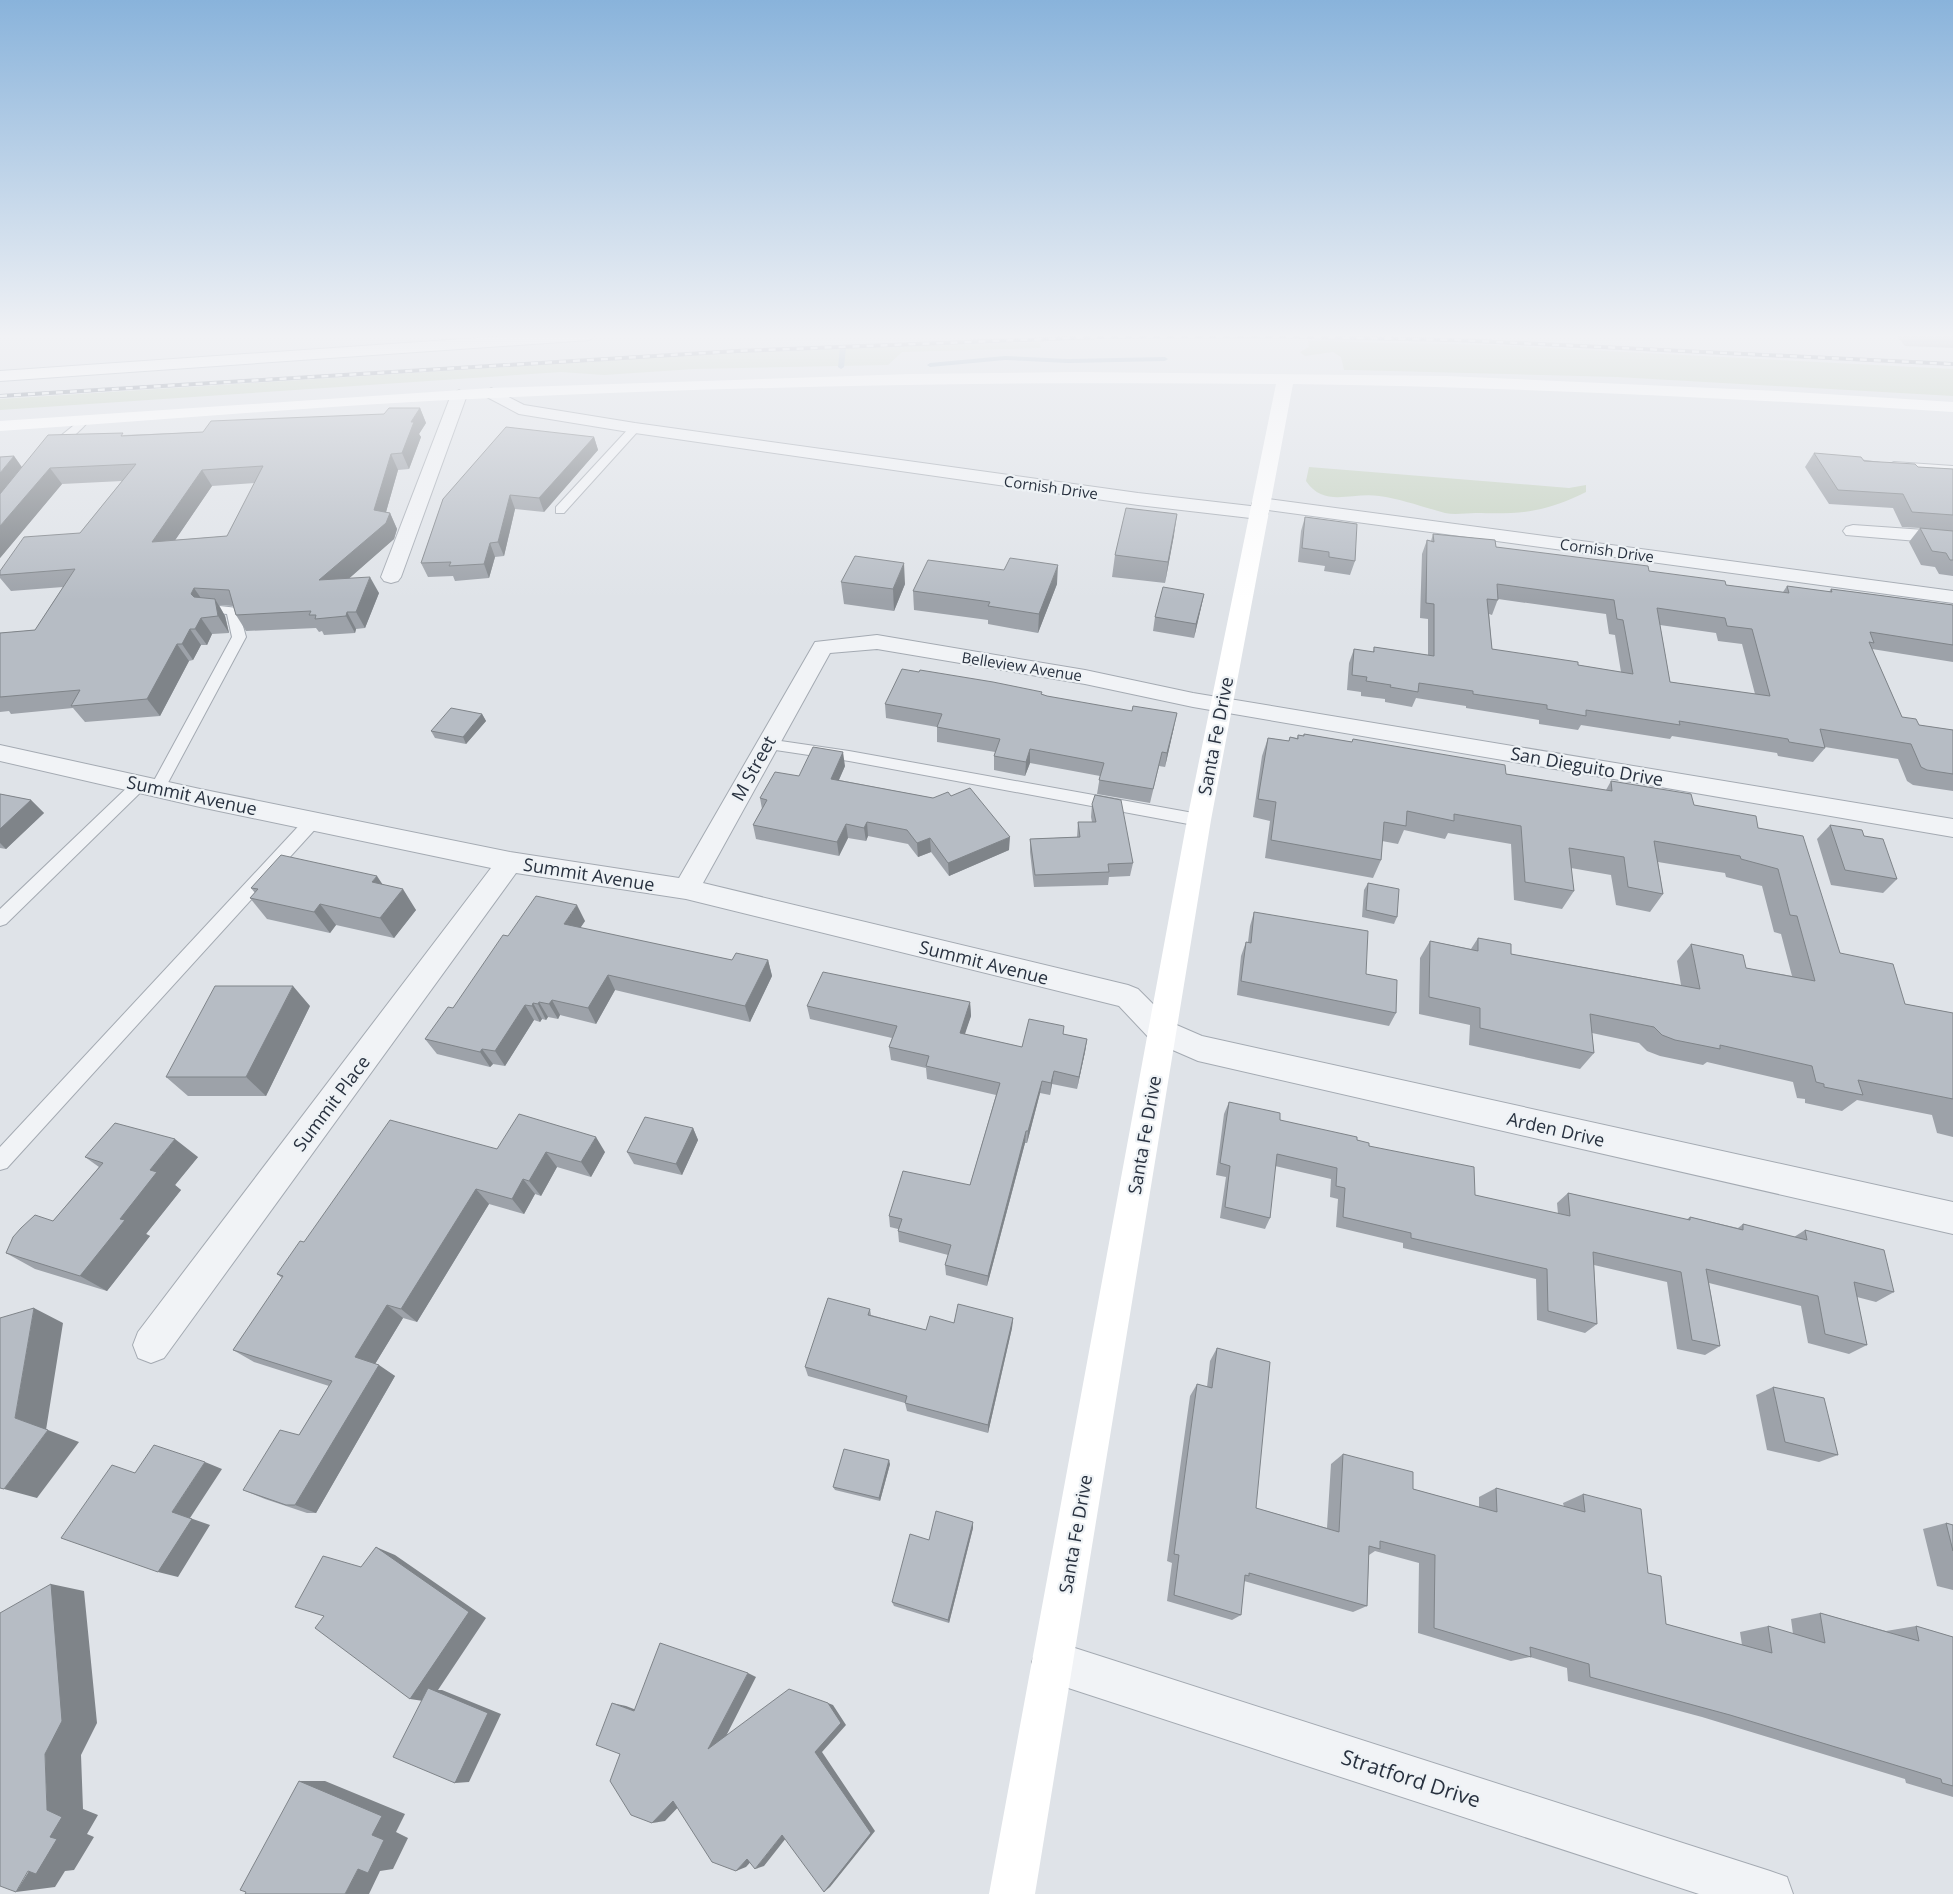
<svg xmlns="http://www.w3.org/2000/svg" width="1953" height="1894" font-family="'Open Sans',sans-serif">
	<rect width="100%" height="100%" fill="#dfe3e8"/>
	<!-- green -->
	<path fill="#c5d2c0" d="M1308 341 1492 345 1953 369V396L1617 377 1353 370H1344L1341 357 1333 352 1305 356 1300 352 1309 347Z
		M1039 342 1041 348 902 352 888 365 694 369 604 375 561 372 0 410V399L790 349Z
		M1309 467 1569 488 1586 485V492C1543 513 1522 514 1476 513 1466 513 1455 515 1445 513 1423 507 1401 499 1379 496 1351 492 1324 508 1306 481Z"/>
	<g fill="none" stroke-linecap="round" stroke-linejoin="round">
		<!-- stream -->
		<path fill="#9bb2c7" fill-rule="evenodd" d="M843 346 846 348 844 367 841 369 838 367 840 348Z
			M1005 356 1068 359 1165 357 1168 359 1165 361 1068 363 1005 360 930 367 927 365 930 363Z"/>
		<!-- service casing -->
		<g stroke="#a4aab2" stroke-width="2">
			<path id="service" d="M84 417 89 420C83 429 59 451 49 449L47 447Z
				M635 425 639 426V430L564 513H556V507L631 426Z
				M1894 462 1953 466V472L1890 467 1888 465Z
				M210 605 238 608 246 637 163 792H153L150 788 232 637 227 614 205 612 203 609 205 606Z
				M767 739 849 751 1199 814 1205 816 1207 820 1205 824 1199 826 849 761 762 748 760 744 762 740Z
				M140 779 145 780 148 784 145 788 6 924 0 926V909L135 780Z
				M313 815 319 817 321 821 319 825 7 1168 0 1170V1147L307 817Z"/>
		</g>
		<!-- minor casing -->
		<g stroke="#a4aab2" stroke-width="2">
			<path id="minor" d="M491 388 524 405 635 423 1138 493 1259 507 1266 509 1268 513 1266 517 1259 519 1138 505 635 433 519 414 485 396 483 393Z
				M459 390 467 395 401 577 398 581 391 583 384 581 381 577 451 395Z
				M1853 525 1953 532V544L1846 535 1843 531 1846 527Z
				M877 635 1085 670 1193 693 1953 819V837L1193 707 1085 684 877 649 830 653 703 883 1128 985 1138 989 1172 1023 1202 1036 1953 1202V1234L1198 1061 1152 1041 1119 1006 686 899 516 873 164 1358 151 1363 138 1358 133 1345 138 1332 491 868 200 807 0 761V745L200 789 510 852 679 878 815 642Z
				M1053 1641 1770 1871 1787 1877 1793 1894H1699L1053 1683 1038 1677 1032 1662 1038 1647Z"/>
		</g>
		<!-- tertiary casing -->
		<g stroke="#a4aab2" stroke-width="2">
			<path id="tertiary" d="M1261 498 1953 591V603L1254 508 1252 504 1254 500Z"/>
		</g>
		<!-- primary casing -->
		<g stroke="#9fa8b3" stroke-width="2">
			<path id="primary" d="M520 335H596L589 340 0 381V371Z"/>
		</g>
		<!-- service -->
		<use href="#service" fill="#f1f3f6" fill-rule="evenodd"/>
		<!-- minor -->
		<use href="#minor" fill="#f1f3f6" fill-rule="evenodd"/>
		<!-- tertiary -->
		<use href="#tertiary" fill="#f1f3f6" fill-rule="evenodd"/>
		<!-- secondary -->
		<path fill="#fff" fill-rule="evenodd" d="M1077 372 1447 376 1778 391 1953 402V412C1733 398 1513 387 1293 384L1211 820 1035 1894H989L1187 820 1276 384C1015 381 754 386 493 398 329 405 164 420 0 431V421L491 388 910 374Z"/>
		<!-- primary -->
		<use href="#primary" fill="#fff" fill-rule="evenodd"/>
		<!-- rail casing -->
		<g stroke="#798391" stroke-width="4">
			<path id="rail" d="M0 396 737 351 1098 337 1257 336 1456 340 1953 364"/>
		</g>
		<!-- rail -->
		<use href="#rail" stroke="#eef2f5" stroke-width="2.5" stroke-dasharray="7" stroke-linecap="butt"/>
	</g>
	<!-- wall -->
	<path fill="#9da2a9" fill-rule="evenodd" d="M1896 335H1953V348L1905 346Z
		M420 408 426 423 419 434 421 437 409 469 398 470 386 512 390 513 397 529 394 539 349 578 379 593 365 628 356 629 355 633 324 635 322 631 319 632 316 628 246 631 236 615 233 606 219 605 225 616 229 633 212 634 207 645H201L193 660 189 661 160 716 85 722 73 708 11 714 9 711 0 712V633L35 630 63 587 11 591 0 578V571L80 533 122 481 62 484 0 558 14 456 22 467 124 435 203 432 384 414ZM255 483 227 536 175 540 212 486Z
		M594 437 598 450 544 512 515 509 504 556 495 557 489 578 455 581 453 576 428 577 421 563 443 499Z
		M1814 453 1918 467 1953 469V576L1939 574 1935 567 1921 565 1909 542 1920 528 1902 527 1893 508 1829 504 1805 467Z
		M1305 517 1355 561 1350 575 1324 571 1325 566 1298 562 1301 531Z
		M1433 534 1496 547 1649 571 1726 585 1783 592 1787 586 1829 592 1831 589 1953 605V662L1872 649 1902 717 1919 725 1953 730V791L1913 785 1907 781 1898 759 1825 747V748L1813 762 1778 756 1777 753 1672 736 1670 739 1581 725 1578 730 1539 724V720L1466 708V706L1416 698 1412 707 1385 702V699L1361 696V692L1347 690 1349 663 1354 649 1373 652 1374 647 1428 655V619L1420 618 1422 554 1427 540 1431 541ZM1498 599 1606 614 1609 634 1615 635 1621 672 1578 665 1492 649 1489 614 1492 615ZM1660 625 1716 633 1718 641 1742 644 1755 694 1670 682Z
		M1174 535 1165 583 1112 577 1115 555Z
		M841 582 905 584 894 611 844 604Z
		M1057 584 1038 633 988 624V620L914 610 913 591Z
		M1204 594 1194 638 1153 631 1155 617Z
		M1041 694 1047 696 1174 727 1165 767 1159 766 1150 803 1097 794 1100 776 1030 763 1025 776 994 770V756L995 752 937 742V727L886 718 885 704Z
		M482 714 486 721 466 744 435 738 431 731Z
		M1304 734 1352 742 1353 739 1506 774 1606 790 1611 781 1694 805 1758 828 1840 953 1905 1004 1953 1013V1137L1937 1133 1932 1115 1857 1100 1842 1111 1805 1103V1099L1797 1098 1793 1082 1707 1062 1703 1065 1660 1056 1647 1051 1639 1043 1592 1033 1594 1053 1580 1069 1469 1045 1470 1025 1419 1014 1420 958 1430 941 1471 949 1478 938 1511 954 1681 985 1677 961 1691 944 1746 968 1792 976 1781 934 1774 932 1762 886 1726 877 1725 873 1658 862 1663 894 1650 912 1616 905 1611 875 1571 868 1574 891 1562 909 1514 900 1511 844 1448 833 1445 839 1404 830 1398 844 1382 841 1381 860 1373 878 1265 858 1270 821 1253 817 1262 756 1268 738 1289 741 1290 737 1297 738 1298 735 1303 736Z
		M845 766 839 780 933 798 951 796 1009 850 949 876 931 852 918 857 908 844 868 836 866 841 848 838 839 856 756 839 753 825 762 809 760 798 799 776Z
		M0 794 31 800 44 813 6 849 0 848Z
		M1092 804 1133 863 1130 876 1109 877 1108 885 1034 887 1030 852V839L1077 837 1078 822H1092L1091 817Z
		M1830 825 1864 836 1897 879 1883 893 1831 885 1817 839Z
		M1368 883 1397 917 1394 924 1362 917 1364 890Z
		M383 884 416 910 394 938 336 925 330 933 267 919 250 898 255 893 251 888Z
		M1254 912 1366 974 1396 1013 1389 1026 1237 995 1241 956 1246 942H1248L1250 926Z
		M585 921 580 928 732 960H768L772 976 750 1022 615 990 596 1024 560 1015 558 1019 548 1017 546 1020 542 1019 540 1022 534 1020 505 1066 493 1064 490 1067 437 1054 425 1039 453 1008 508 936Z
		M970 1002 971 1016 964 1034 1022 1047 1063 1034 1087 1039 1085 1052 1077 1089 1052 1084 1050 1095 1040 1093 1027 1143H1025L987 1286 946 1275 945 1265 948 1255 899 1242 898 1231V1229L890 1227 889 1216 970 1185 996 1095 927 1079 926 1068 891 1060 889 1047 892 1038 810 1019 807 1006Z
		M310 1006 266 1096H188L166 1077Z
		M1229 1102 1280 1120 1357 1140 1475 1195 1558 1214 1557 1203 1568 1193 1686 1220 1690 1217 1738 1228 1743 1224 1794 1237 1805 1230 1894 1292 1876 1302 1857 1297 1867 1345 1849 1354 1808 1343 1801 1306 1709 1283 1720 1346 1705 1355 1677 1349 1667 1282 1594 1265 1597 1324 1585 1333 1537 1320 1536 1279 1403 1248V1243L1336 1227 1338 1199 1330 1197 1331 1179 1275 1166 1270 1218 1265 1229 1220 1218 1226 1177 1216 1175 1224 1114Z
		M693 1128 698 1140 682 1175 634 1164 627 1152Z
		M497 1149 605 1152 591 1177 557 1167 541 1196 535 1194 524 1214 489 1204 417 1322 403 1318 375 1364 395 1376 316 1513H307L265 1499 243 1490 299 1435 329 1386 254 1362 233 1350 282 1278 277 1274 304 1242Z
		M85 1157H198L175 1185 181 1190 146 1234 150 1236 107 1291 35 1269 6 1253 53 1221 99 1167Z
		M870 1309 871 1315 926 1330 954 1323 1013 1318 1012 1328 988 1433 907 1411 905 1403 808 1376 805 1367Z
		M1217 1348 1256 1508 1327 1528 1331 1464 1343 1454 1413 1489 1479 1507V1497L1496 1488 1564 1507 1563 1503 1583 1494 1648 1573 1666 1624 1742 1645 1740 1632 1768 1626 1793 1634 1791 1619 1820 1613 1886 1631 1916 1626 1953 1637V1797L1906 1783 1905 1779 1702 1717 1568 1681 1567 1668 1530 1657 1511 1661 1418 1633 1419 1563 1375 1551 1369 1555 1367 1606 1353 1612 1244 1581 1241 1615 1232 1620 1167 1601 1172 1563 1167 1561 1190 1396 1197 1384 1207 1387 1210 1361Z
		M1773 1387 1838 1455 1819 1462 1767 1450 1756 1395Z
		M890 1464 880 1501 835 1490 833 1487Z
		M1946 1523 1953 1525V1590L1937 1586 1923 1529Z
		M973 1528 949 1623 894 1606 892 1602 929 1540Z"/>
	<!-- shaded-wall -->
	<path fill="#7f8489" d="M420 408 426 423 419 434 421 437 409 469 402 453 411 422Z
		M594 437 598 450 544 512 539 498Z
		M391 454 398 470 382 526 374 510Z
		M14 456 25 472 0 504V473Z
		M50 468 62 484 0 558V526Z
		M202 470 212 486 163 558 152 542Z
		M510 495 515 509 504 556 498 542Z
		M390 513 397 529 394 539 328 597 319 580Z
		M1177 514 1174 535 1165 583 1168 562Z
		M490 543 495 557 489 578 484 564Z
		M904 563 905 584 894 611 893 589Z
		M1058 565 1057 584 1038 633 1039 614Z
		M370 577 379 593 365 628 356 612Z
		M194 588 205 604 201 610 191 594Z
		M1204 594 1201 608 1194 638 1196 624Z
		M215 599 225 616 229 633 218 616Z
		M347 612 356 629 355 633 346 616Z
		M201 618 212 634 207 645 195 629Z
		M190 629 201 645 193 660 182 644Z
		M177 644 189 661 160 716 147 699Z
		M1177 713 1174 727 1165 767 1167 753Z
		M482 714 486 721 466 744 463 737Z
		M1030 749V763L1025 776 1026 762Z
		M843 752 845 766 833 793 831 779Z
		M31 800 44 813 6 849 0 843V829Z
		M867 822 868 836 866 841 864 828Z
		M846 824 848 838 839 856 837 842Z
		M1010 837 1009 850 949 876 948 863Z
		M930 838 931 852 918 857 917 843Z
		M377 876 391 897 372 882Z
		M403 889 416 910 394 938 380 918Z
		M320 904 336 925 330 933 314 912Z
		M577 905 585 921 572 940 564 924Z
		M768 960 772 976 750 1022 745 1006Z
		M608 975 615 990 596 1024 588 1008Z
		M293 986 310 1006 266 1096 246 1077Z
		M552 1000 560 1015 558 1019 549 1004Z
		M539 1002 548 1017 546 1020 538 1004Z
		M970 1002 971 1016 961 1046 960 1033Z
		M533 1003 542 1019 540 1022 532 1006Z
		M525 1005 534 1020 505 1066 495 1051Z
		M1087 1039 1085 1052 1077 1089 1079 1077Z
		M482 1049 493 1064 490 1067 480 1052Z
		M1054 1071 1052 1084 1050 1095 1051 1083Z
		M1042 1081 1040 1093 1027 1143 1028 1131Z
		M693 1128 698 1140 682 1175 676 1164Z
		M1026 1131 1025 1143 987 1286 988 1276Z
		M596 1137 605 1152 591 1177 581 1162Z
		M175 1139 198 1157 175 1185 181 1190 146 1234 150 1236 107 1291 80 1276 120 1219 150 1170Z
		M546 1152 557 1167 541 1196 529 1181Z
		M523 1179 535 1194 524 1214 512 1199Z
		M476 1189 489 1204 417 1322 401 1309Z
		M387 1305 403 1318 372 1369 355 1357Z
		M34 1308 63 1323 46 1430 15 1418Z
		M1013 1318 1012 1328 988 1433V1425Z
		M379 1365 395 1376 316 1513 295 1505Z
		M48 1430 79 1442 37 1498 4 1489Z
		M889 1460 890 1464 880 1501 879 1498Z
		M205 1462 222 1469 190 1518 210 1525 178 1577 158 1572 172 1512Z
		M973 1522V1528L949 1623 948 1620Z
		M376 1547 395 1555 486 1618 438 1690H442L501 1714 469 1782 455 1783 430 1702 410 1699Z
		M51 1584 84 1591 97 1723 81 1755 83 1809 98 1815 87 1834 94 1837 74 1870 65 1871 55 1887 16 1892 50 1837 47 1810 45 1754Z
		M748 1673 756 1677 719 1750 708 1749Z
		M612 1703 626 1706 647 1714 634 1711Z
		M828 1703 833 1705 846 1725 822 1752 875 1831 830 1887 824 1892 815 1752Z
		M299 1781H325L405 1814 396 1832 408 1838 393 1869 380 1871 369 1894H345L358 1869 372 1835Z
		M685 1800 665 1821 652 1823 673 1801Z
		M790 1833 764 1866 755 1869 782 1835Z
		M756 1856 746 1867 736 1871 747 1859Z"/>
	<!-- building -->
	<path fill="#b6bcc4" stroke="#7f8489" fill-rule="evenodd" d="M389 408H420L411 422H414L402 453 391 454 374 510 390 513 386 523 319 580 370 577 356 612H347L346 616 315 619 316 615H309L311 611 236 615 229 590 194 588 191 594 194 597 215 599 218 616 201 618 195 629H190L182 644H177L147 699 71 706 80 690 0 697V633L35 630 75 569 0 575V571L24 537 80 533 136 464 50 468 0 526V494L48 435 123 433 121 436 203 432 211 421 384 414ZM263 466 227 536 152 542 202 470Z
		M506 427 594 437 539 498 510 495 498 542 490 543 484 564 449 566 451 562 421 563 443 499Z
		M1814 453 1861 457 1864 461 1915 464 1918 467 1953 469V515L1912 512 1903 494 1838 490Z
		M14 456 0 473V457Z
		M1126 508 1177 514 1168 562 1115 555Z
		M1305 517 1357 524 1355 561 1329 557V552L1302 548Z
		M1920 528 1953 531V560H1950L1946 553 1932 551Z
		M1433 534 1495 540 1496 547 1648 566 1649 571 1725 581 1726 585 1789 593 1787 586 1832 592 1831 589 1953 605V645L1870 632 1874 643 1869 642 1902 717 1916 719 1919 725 1953 730V774L1927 770 1921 767 1911 744 1820 729 1825 748 1789 742 1788 739 1679 721 1680 725 1586 710V716L1547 709V705L1473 694V691L1419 683 1418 692 1390 687 1391 685 1366 681 1367 677 1352 675 1354 649 1374 652V647L1434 656V604L1426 603 1427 540 1434 542ZM1497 584 1614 600 1617 619 1623 620 1633 674 1578 665V662L1492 649 1487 599 1498 600ZM1657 608 1725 618 1727 626 1752 629 1770 696 1670 682Z
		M855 556 904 563 893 589 841 582Z
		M1010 558 1058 565 1039 614 988 606 990 602 913 591 928 560 1004 570Z
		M1163 587 1204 594 1196 624 1155 617Z
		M902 669 919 672 920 670 993 682 1042 692 1041 694 1047 696 1132 711 1133 706 1177 713 1167 753 1162 752 1153 789 1099 780 1104 763 1030 749 1026 762 994 756 1000 739 937 727 942 714 885 704Z
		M451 708 482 714 463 737 431 731Z
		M1304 734 1352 742 1353 739 1505 765 1506 774 1612 791 1611 781 1691 794 1694 805 1756 816 1758 828 1803 836 1840 953 1893 964 1905 1004 1953 1013V1099L1858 1080 1863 1095 1824 1087V1084L1816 1082 1812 1066 1720 1045V1049L1675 1040 1662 1035 1654 1027 1590 1014 1594 1053 1480 1028V1008L1429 997 1430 941 1478 951V938L1511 944V954L1700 989 1691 944 1743 955 1746 968 1815 981 1797 916 1790 915 1778 869 1741 859 1740 856 1654 841 1663 894 1628 887 1624 857 1569 848 1574 891 1525 882 1521 826 1454 814V821L1407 811 1406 826 1384 822 1381 860 1271 840 1276 802 1258 799 1268 738 1289 741 1290 737 1298 739V735L1304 736Z
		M813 747 843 752 831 779 933 798 948 792 951 796 970 788 1010 837 948 863 930 838 917 843 907 830 867 822 864 828 846 824 837 842 753 825 767 800 760 798 775 772 799 776Z
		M0 794 31 800 0 829Z
		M1095 795 1121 800 1133 863 1108 864 1109 872 1035 875 1030 839 1080 837 1078 822H1096L1092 804Z
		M1830 825 1862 830 1864 836 1883 839 1897 879 1845 870Z
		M281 855 377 876 372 882 403 889 380 918 320 904 314 912 250 898 258 889 251 888Z
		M1368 883 1399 889 1397 917 1366 910Z
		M536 896 577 905 564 924 732 960 736 953 768 960 745 1006 608 975 588 1008 552 1000 549 1004 539 1002 538 1004 533 1003 532 1006 525 1005 495 1051 482 1049 480 1052 425 1039 448 1007 453 1008 503 935 508 936Z
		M1254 912 1368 931 1366 974 1397 980 1396 1013 1241 981 1246 942 1251 943Z
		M823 972 970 1002 960 1033 1022 1047 1029 1019 1064 1026 1063 1034 1087 1039 1079 1077 1054 1071 1051 1083 1042 1081 1028 1131H1026L988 1276 945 1265 951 1245 898 1231 902 1219 889 1216 903 1171 970 1185 1000 1083 926 1066 929 1056 889 1047 897 1026 807 1006Z
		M215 986H293L246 1077H166Z
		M1229 1102 1280 1113V1120L1357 1137V1140L1369 1143V1146L1474 1167 1475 1195 1570 1216 1568 1193 1690 1220V1217L1743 1230V1224L1807 1240 1805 1230 1884 1250 1894 1292 1854 1282 1867 1345 1825 1334 1818 1296 1706 1269 1720 1346 1692 1340 1681 1272 1593 1252 1597 1324 1548 1311 1547 1269 1411 1238V1233L1343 1217 1345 1188 1336 1186 1337 1168 1277 1154 1270 1218 1225 1207 1230 1166 1220 1163Z
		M519 1114 596 1137 581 1162 546 1152 529 1181 523 1179 512 1199 476 1189 401 1309 387 1305 355 1357 379 1365 295 1505H286L243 1490 280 1430 299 1435 332 1381 233 1350 283 1276 277 1274 300 1241 304 1242 390 1120 497 1149Z
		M645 1117 693 1128 676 1164 627 1152Z
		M115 1123 175 1139 150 1170 157 1172 120 1219 125 1220 80 1276 6 1253 13 1237 21 1228 35 1215 53 1221 103 1163 85 1157Z
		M828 1298 870 1309 868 1315 926 1330 930 1316 954 1323 958 1304 1013 1318 988 1425 905 1403 907 1396 805 1367Z
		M34 1308 15 1418 48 1430 4 1489 0 1488V1318Z
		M1217 1348 1270 1362 1256 1508 1339 1532 1343 1454 1413 1472V1489L1497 1512 1496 1488 1585 1512 1583 1494 1641 1509 1648 1573 1661 1576 1666 1624 1772 1653 1768 1626 1825 1643 1820 1613 1919 1641 1916 1626 1953 1637V1786L1942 1783 1941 1779 1730 1715 1590 1677 1589 1664 1530 1647 1531 1657 1434 1628 1435 1555 1380 1541V1549L1369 1546 1367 1606 1249 1573V1576L1245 1575 1241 1615 1174 1595 1179 1555 1174 1554 1197 1384 1212 1388Z
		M1773 1387 1824 1398 1838 1455 1785 1442Z
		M154 1445 205 1462 172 1512 192 1519 158 1572 61 1538 112 1465 135 1473Z
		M844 1449 889 1460 879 1498 833 1487Z
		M936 1511 973 1522 948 1620 892 1602 910 1534 929 1540Z
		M1946 1523 1953 1525V1551Z
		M376 1547 469 1612 410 1699 315 1628 324 1616 295 1607 323 1556 361 1567Z
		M51 1584 62 1721 45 1754 47 1810 62 1817 50 1837 57 1839 36 1874 28 1871 16 1892 0 1886V1613Z
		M660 1643 748 1673 708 1749 789 1689 828 1703 841 1723 815 1752 871 1833 824 1892 782 1835 755 1869 747 1859 736 1871 712 1862 673 1801 652 1823 631 1815 610 1781 620 1754 596 1745 612 1703 634 1711Z
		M428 1688 488 1713 455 1783 393 1757Z
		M299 1781 382 1816 372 1835 384 1840 368 1873 358 1869 345 1894H245L246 1892 240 1890Z"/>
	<!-- sky -->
	<linearGradient id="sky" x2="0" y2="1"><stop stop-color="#89b3db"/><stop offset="0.56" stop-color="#f1f2f5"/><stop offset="1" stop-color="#f1f2f5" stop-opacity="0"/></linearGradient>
	<rect width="1953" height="600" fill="url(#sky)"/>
	<g text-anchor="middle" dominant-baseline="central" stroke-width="4.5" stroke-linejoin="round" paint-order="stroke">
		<!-- far-street labels -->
		<g font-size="15" fill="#28313f" stroke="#eef2f5">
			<text transform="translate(1051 487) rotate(8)">Cornish Drive</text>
			<text transform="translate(1607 550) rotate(8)">Cornish Drive</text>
			<text transform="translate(1022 666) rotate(9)">Belleview Avenue</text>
		</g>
		<!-- street labels -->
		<g font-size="18" fill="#28313f" stroke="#eef2f5">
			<text transform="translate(1215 736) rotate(-79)">Santa Fe Drive</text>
			<text transform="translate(1587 766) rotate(10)">San Dieguito Drive</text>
			<text transform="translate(753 768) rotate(-61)">M Street</text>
			<text transform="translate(192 795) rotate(12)">Summit Avenue</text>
			<text transform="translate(589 874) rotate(9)">Summit Avenue</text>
			<text transform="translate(984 962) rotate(14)">Summit Avenue</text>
			<text transform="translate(331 1103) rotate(-53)">Summit Place</text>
			<text transform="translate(1556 1129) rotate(13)">Arden Drive</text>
			<text transform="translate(1144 1135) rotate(-80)">Santa Fe Drive</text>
			<text transform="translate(1075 1534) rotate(-80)">Santa Fe Drive</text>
		</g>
		<!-- near-street labels -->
		<g font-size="21" fill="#28313f" stroke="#eef2f5">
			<text transform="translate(1411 1778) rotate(18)">Stratford Drive</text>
		</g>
	</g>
</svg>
